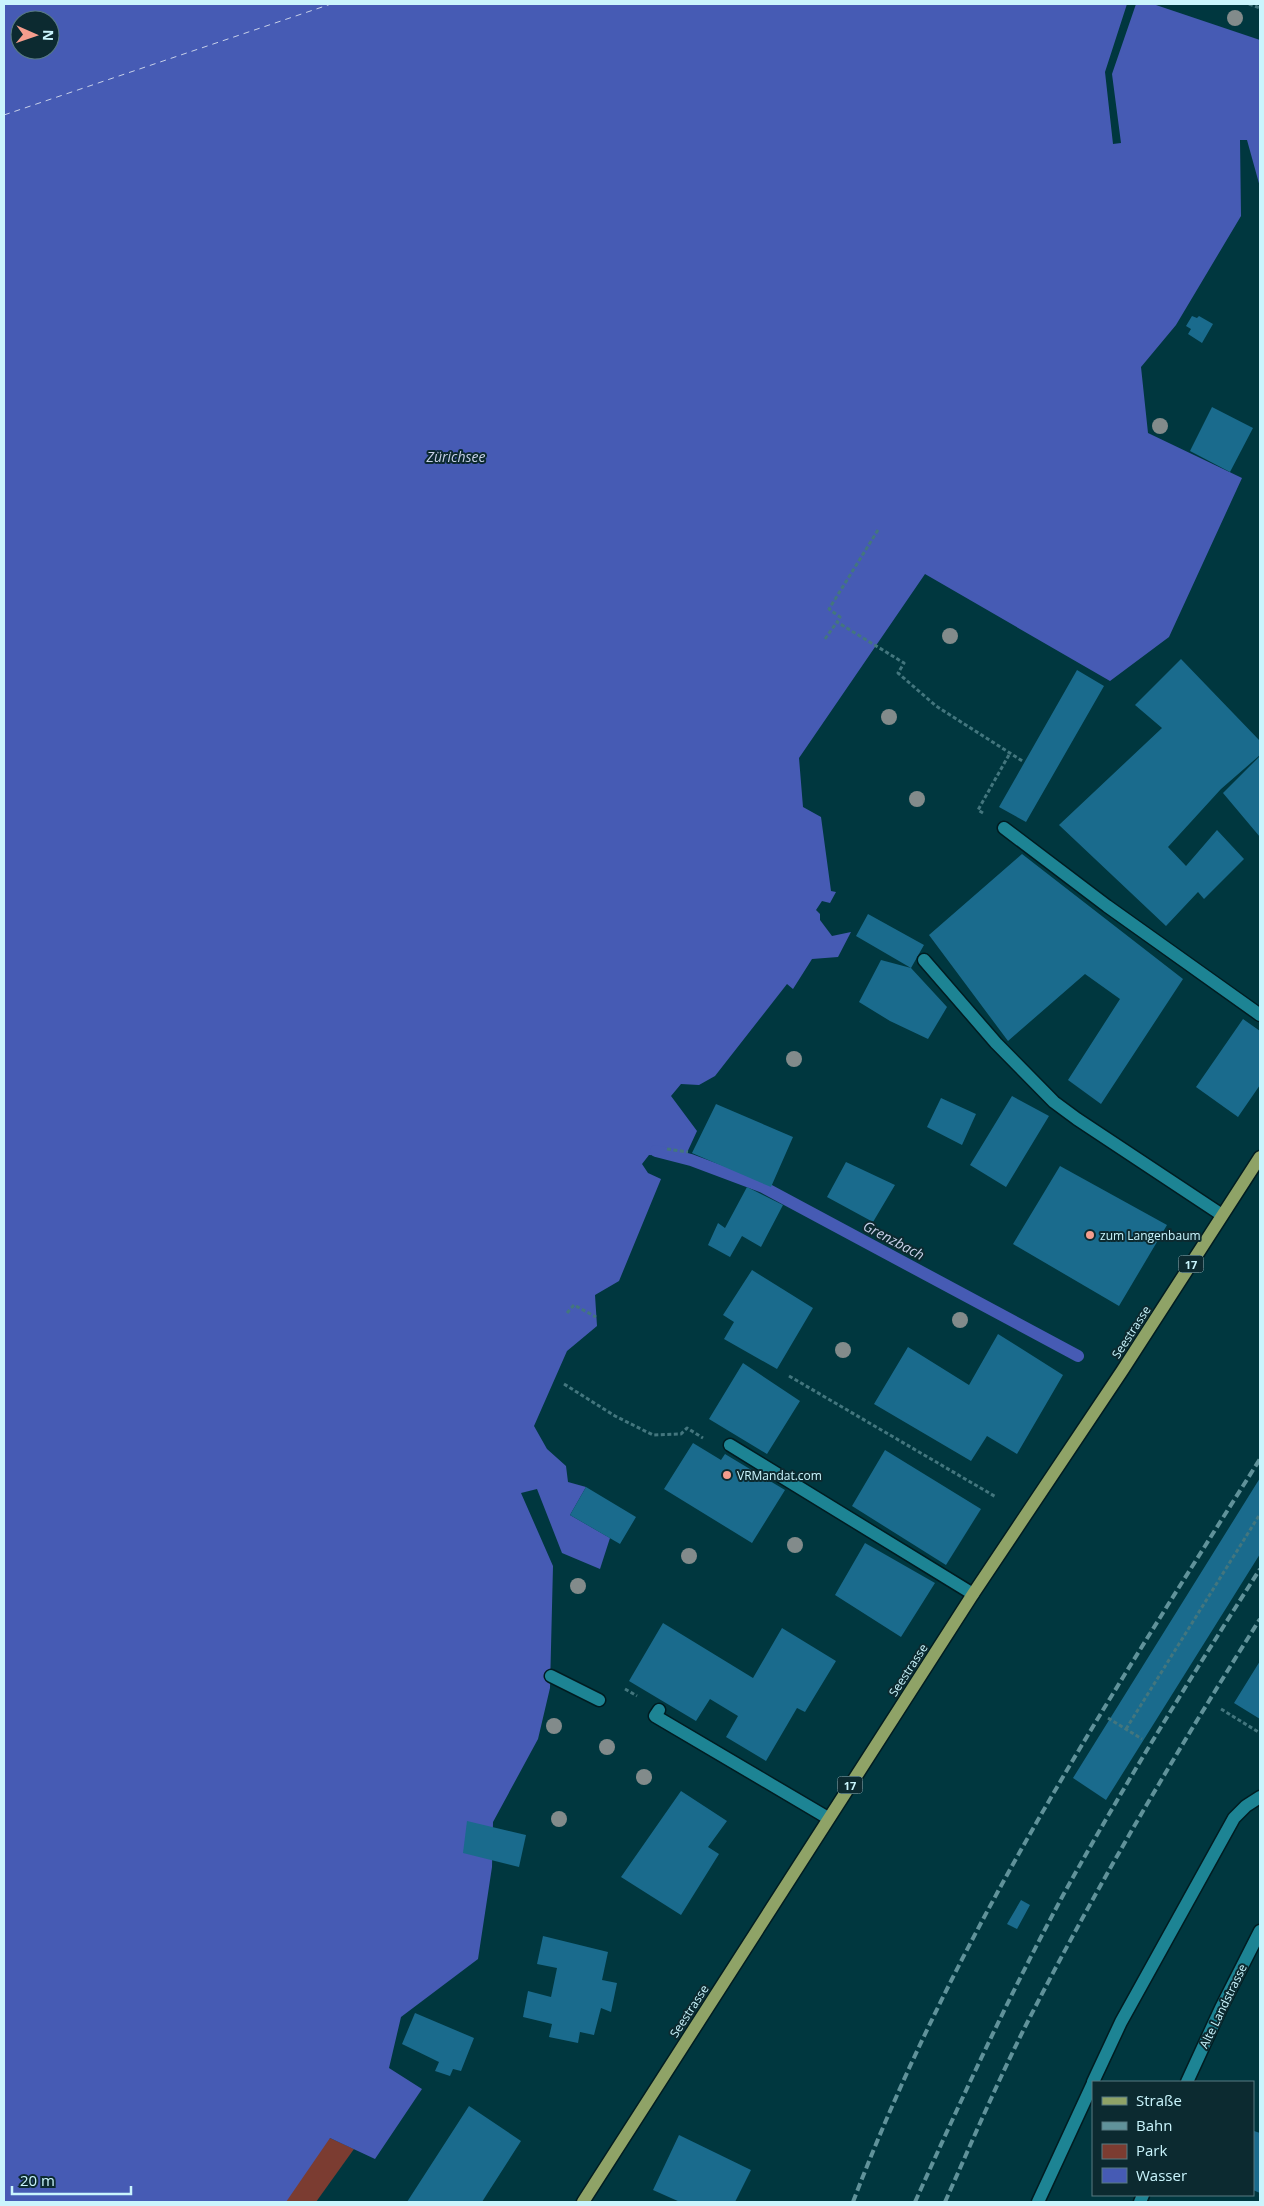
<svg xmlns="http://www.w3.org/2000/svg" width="1264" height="2206" font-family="'Open Sans',sans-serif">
	<rect width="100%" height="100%" fill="#00373f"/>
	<!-- green -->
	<path fill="#7b3c31" d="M330 2138 354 2149 316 2202H216Z"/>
	<!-- water -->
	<path fill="#465bb4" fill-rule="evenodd" d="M4 4H1153L1260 40V187L1247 140H1240L1241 216 1176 325 1141 367 1148 433 1242 478 1169 637 1110 681 925 574 799 758 803 807 821 817 831 891 836 892 830 903 822 901 816 910 820 914V920L832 936 851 932 838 957 812 959 793 989 787 984 715 1076 699 1085 681 1084 671 1096 697 1131 685 1157 649 1155 642 1164 648 1173 661 1179 619 1281 595 1295 597 1326 567 1351 534 1426 547 1449 566 1466 568 1482 586 1487 570 1515 610 1538 600 1569 562 1553 537 1489 521 1493 553 1566 550 1688 538 1739 493 1822 492 1867 478 1959 401 2017 389 2068 422 2089 375 2159 330 2138 286 2202H4ZM20 20H50V50H20Z"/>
	<!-- pier -->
	<path fill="#00373f" d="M1127 4H1136L1112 74 1121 143 1113 144 1105 72Z"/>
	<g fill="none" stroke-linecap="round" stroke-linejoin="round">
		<!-- stream -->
		<path stroke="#465bb4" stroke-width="12" d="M656 1151 691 1160 763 1187 1078 1356"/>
		<!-- ferry -->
		<path stroke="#c8d1e9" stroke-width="1" stroke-dasharray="6 5" stroke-linecap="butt" d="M4 115 331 4"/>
	</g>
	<!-- building -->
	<path fill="#1a6b8d" d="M1192 316 1197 318 1199 316 1213 324 1202 343 1188 334 1191 329 1186 326Z
		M1212 407 1253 428 1230 472 1190 451Z
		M1181 659 1260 741V755L1221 789 1168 847 1186 866 1217 830 1244 859 1204 899 1198 892 1166 926 1059 825 1162 728 1135 705Z
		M1077 670 1104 686 1026 822 999 807Z
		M1260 756V837L1223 793Z
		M1022 854 1183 979 1101 1104 1068 1080 1120 999 1085 974 1008 1041 929 935Z
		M868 914 924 945 911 968 947 1007 928 1039 890 1021 859 1002 881 960 911 968 856 936Z
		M1243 1019 1260 1031V1085L1238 1117 1196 1087Z
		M1012 1096 1049 1116 1006 1187 970 1165Z
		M941 1098 976 1114 962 1145 927 1127Z
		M716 1104 793 1137 771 1187 692 1153Z
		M846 1162 895 1185 873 1222 827 1197Z
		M1060 1166 1167 1225 1119 1306 1013 1244Z
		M747 1187 783 1205 761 1247 742 1236 730 1257 708 1245 718 1223 725 1228Z
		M752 1270 813 1308 777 1369 724 1339 734 1322 723 1315Z
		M998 1334 1063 1375 1017 1454 987 1436 971 1461 874 1404 908 1347 969 1385Z
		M743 1363 800 1401 767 1454 709 1419Z
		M693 1443 721 1460 725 1454 785 1490 752 1543 664 1489Z
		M885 1450 981 1509 946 1565 852 1506Z
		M1260 1478V1554L1106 1800 1073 1778Z
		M586 1487 636 1517 620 1544 570 1515Z
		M865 1543 935 1583 901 1637 835 1595Z
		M663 1623 753 1678 782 1628 836 1661 805 1712 797 1708 766 1761 726 1737 738 1716 710 1699 696 1721 629 1681Z
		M1260 1661V1719L1234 1703Z
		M681 1791 727 1821 708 1847 719 1854 681 1915 621 1877Z
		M467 1821 526 1835 519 1867 463 1853Z
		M1021 1900 1030 1905 1017 1929 1007 1924Z
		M543 1936 608 1952 602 1980 617 1983 611 2012 601 2008 594 2035 580 2032 578 2043 549 2037 552 2024 523 2017 528 1991 551 1997 557 1968 537 1964Z
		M415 2013 474 2038 461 2071 453 2069 450 2076 435 2071 439 2062 402 2044Z
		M469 2106 521 2141 487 2194 482 2202H407Z
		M1254 2131 1260 2133V2193L1253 2190Z
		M679 2135 751 2170 735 2202H680L653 2190Z"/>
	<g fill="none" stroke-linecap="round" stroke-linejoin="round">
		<!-- lane casing -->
		<g stroke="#001c21" stroke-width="15">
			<path id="lane" d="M1004 828 1107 906 1260 1015
				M924 960 996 1043 1054 1102 1077 1119 1222 1215
				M730 1445 973 1594
				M551 1676 599 1700
				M659 1710 655 1716 828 1818
				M1093 2082 1121 2022 1234 1818 1246 1806 1260 1797
				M1038 2202 1093 2083"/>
		</g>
		<!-- street casing -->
		<g stroke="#001c21" stroke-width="15">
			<path id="street" d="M1187 2082 1221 2008 1260 1931
				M1140 2202 1143 2195"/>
		</g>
		<!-- primary casing -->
		<g stroke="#001c21" stroke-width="15">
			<path id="primary" d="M583 2202 973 1594 1122 1371 1260 1157"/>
		</g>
		<!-- path -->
		<path stroke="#43767e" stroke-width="3" stroke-dasharray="4 2.5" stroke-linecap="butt" d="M1249 4 1260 8
			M878 530 829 609 840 617 837 622 904 663 898 673 936 706 1024 762
			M825 639 837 622
			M983 813 978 810 1010 753
			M667 1149 688 1152
			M567 1313 574 1305 596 1317
			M789 1376 996 1497
			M564 1384 615 1416 653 1435 681 1434 687 1428 703 1438
			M625 1689 637 1696
			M1221 1709 1260 1733
			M1108 1718 1142 1739
			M1126 1729 1260 1514"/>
		<!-- lane -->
		<use href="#lane" stroke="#1d8494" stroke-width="12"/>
		<!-- street -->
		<use href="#street" stroke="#1d8494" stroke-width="12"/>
		<!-- primary -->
		<use href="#primary" stroke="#8fa367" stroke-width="12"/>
		<!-- rail -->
		<path stroke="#60929a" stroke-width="4" stroke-dasharray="8 4" stroke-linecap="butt" d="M853 2202C955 1934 1108 1700 1260 1459
			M915 2202C961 2100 1008 1998 1061 1899 1123 1786 1191 1677 1260 1569
			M945 2202C971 2144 996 2085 1025 2027 1096 1887 1176 1752 1260 1619"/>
	</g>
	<!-- trees -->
	<g fill="#828b8b">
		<circle cx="1235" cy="18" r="8"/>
		<circle cx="1160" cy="426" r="8"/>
		<circle cx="950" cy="636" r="8"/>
		<circle cx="889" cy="717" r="8"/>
		<circle cx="917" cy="799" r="8"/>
		<circle cx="794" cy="1059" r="8"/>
		<circle cx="960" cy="1320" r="8"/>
		<circle cx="843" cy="1350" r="8"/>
		<circle cx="795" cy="1545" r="8"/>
		<circle cx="689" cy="1556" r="8"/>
		<circle cx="578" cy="1586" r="8"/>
		<circle cx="554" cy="1726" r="8"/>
		<circle cx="607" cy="1747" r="8"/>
		<circle cx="644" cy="1777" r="8"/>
		<circle cx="559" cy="1819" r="8"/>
	</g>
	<!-- markers -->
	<g fill="#f59d8d" stroke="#0c2a30" stroke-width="2">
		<circle cx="1090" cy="1235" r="5"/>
		<circle cx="727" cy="1475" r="5"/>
	</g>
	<g text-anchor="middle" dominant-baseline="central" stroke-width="4" stroke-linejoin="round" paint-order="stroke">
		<!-- shield labels -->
		<g fill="#0c2a30" stroke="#91b8c0" stroke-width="1">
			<rect x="1178.5" y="1255.5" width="25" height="17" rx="4"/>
			<rect x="837.5" y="1776.5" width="25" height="17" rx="4"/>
		</g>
		<g font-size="11" font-weight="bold" fill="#caf5fd">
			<text x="1191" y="1264">17</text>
			<text x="850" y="1785">17</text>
		</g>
		<!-- poi labels -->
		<g font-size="12" fill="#caf5fd" stroke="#0c2a30" text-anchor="start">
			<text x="1100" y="1235">zum Langenbaum</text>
			<text x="737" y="1475">VRMandat.com</text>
		</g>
		<!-- street labels -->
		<g font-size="12" fill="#caf5fd" stroke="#0c2a30">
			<text transform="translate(1131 1332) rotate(-57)">Seestrasse</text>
			<text transform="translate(908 1670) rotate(-57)">Seestrasse</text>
			<text transform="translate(1223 2006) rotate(-64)">Alte Landstrasse</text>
			<text transform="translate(689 2011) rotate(-57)">Seestrasse</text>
		</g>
		<!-- water labels -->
		<g font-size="14" font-style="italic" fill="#c8d1e9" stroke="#0c2a30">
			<text x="456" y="456">Zürichsee</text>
			<text transform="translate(894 1240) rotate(28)">Grenzbach</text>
		</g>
	</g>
	<!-- border -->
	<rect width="1264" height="2206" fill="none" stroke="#caf5fd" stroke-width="10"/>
	<!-- legend -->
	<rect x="1092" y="2081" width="162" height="115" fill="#0c2a30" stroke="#587b82"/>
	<rect x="1102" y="2097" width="25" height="8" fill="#8fa367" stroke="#587b82"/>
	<text x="1136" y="2106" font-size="15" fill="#caf5fd">Straße</text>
	<rect x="1102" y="2122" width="25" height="8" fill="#60929a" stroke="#587b82"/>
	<text x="1136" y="2131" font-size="15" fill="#caf5fd">Bahn</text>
	<rect x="1102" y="2144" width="25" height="15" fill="#7b3c31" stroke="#587b82"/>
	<text x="1136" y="2156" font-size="15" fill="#caf5fd">Park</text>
	<rect x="1102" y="2168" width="25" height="15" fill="#465bb4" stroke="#587b82"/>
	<text x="1136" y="2181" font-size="15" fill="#caf5fd">Wasser</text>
	<!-- north arrow -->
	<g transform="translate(35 35) rotate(92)"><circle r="24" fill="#0c2a30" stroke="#587b82"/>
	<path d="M0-4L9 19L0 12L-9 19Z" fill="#f59d8d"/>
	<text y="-8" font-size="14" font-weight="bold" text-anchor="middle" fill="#caf5fd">N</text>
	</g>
	<!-- scale -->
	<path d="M12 2186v8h119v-8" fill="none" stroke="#caf5fd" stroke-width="2.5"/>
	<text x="20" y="2186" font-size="15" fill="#caf5fd" stroke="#0c2a30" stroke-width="4" paint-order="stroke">20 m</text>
</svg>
